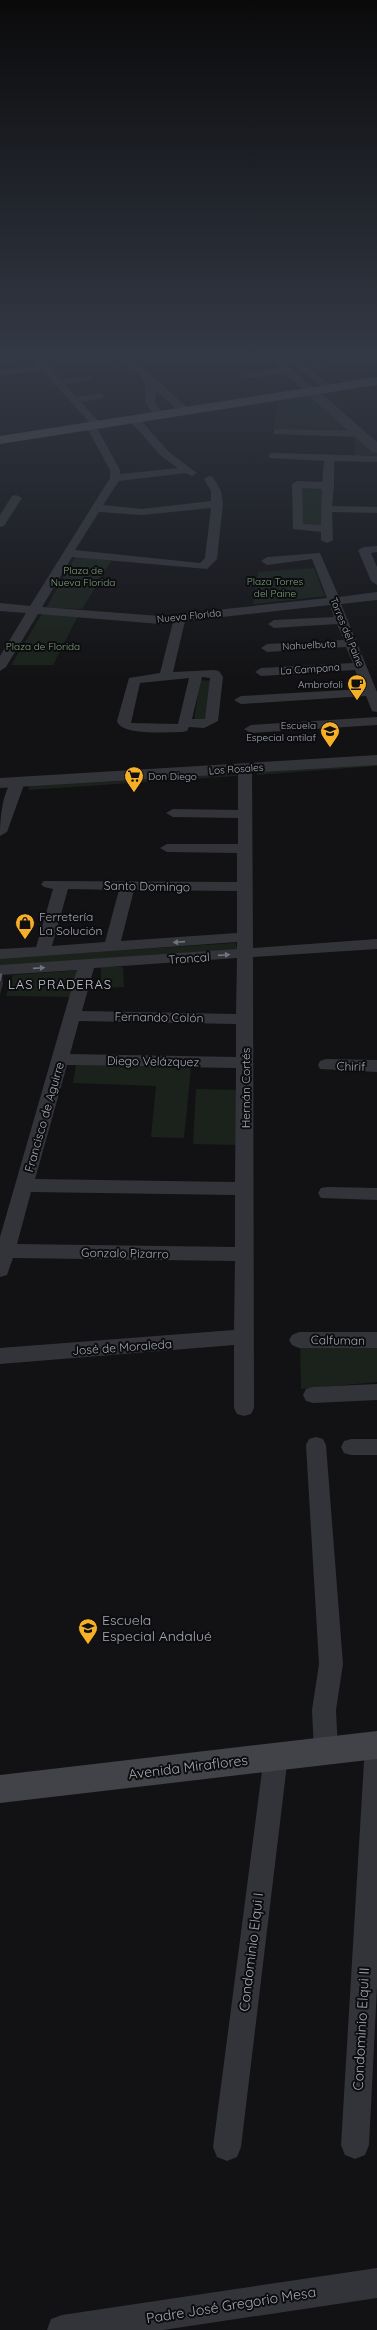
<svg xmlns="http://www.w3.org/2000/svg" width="377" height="2330" font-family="Quicksand,sans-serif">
	<rect width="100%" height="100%" fill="#121214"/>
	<!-- green -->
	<path fill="#1a221b" d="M123 362 137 374 123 376 110 364Z
		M311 395 349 430 347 432 273 430 278 400Z
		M354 437H361L377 450V457L355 456Z
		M301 486 325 487 322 527 301 526Z
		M76 556 111 561 82 609 46 608Z
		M314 568 325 596 253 604 258 572Z
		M42 614 78 616 53 665H11Z
		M200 680 213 681 207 722 194 721Z
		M377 762V766L257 775V770Z
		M237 771V776L28 790 30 784Z
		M236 943 237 949 0 966V958Z
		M101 967H123L124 987 101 988Z
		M82 970 71 997 6 996 13 975Z
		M76 1065 191 1068 184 1138 151 1137 156 1086 73 1083Z
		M196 1089 240 1090 238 1145 193 1144Z
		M300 1342 377 1343V1382L301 1389Z"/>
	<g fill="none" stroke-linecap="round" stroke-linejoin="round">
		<!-- minor -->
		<path fill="#333439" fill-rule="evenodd" d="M30 356H40L60 379 92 376V380L65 384 76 397 101 393 106 396 101 399 81 402 102 425 97 428 120 470V474L178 468 161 456 130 421 129 419 134 416 138 417 169 452 197 473 192 476 186 473 119 481 103 505 142 509 211 501V491L204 479 209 476 213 477 221 491 223 504 217 559 207 569 72 557 42 607 160 616 327 598 312 559 267 565 261 561 267 557 320 553 339 597 377 592V600L341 604 377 692V712L372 711 366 696 241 704 234 700 241 696 363 689 355 670 261 676 255 672 261 668 353 663 346 647 267 652 261 648 267 644 344 640 337 624 274 628 268 624 274 620 334 617 330 605 185 621 173 672 214 670 219 671 223 677 218 721 204 728 189 727 187 731 182 732C168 732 121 736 117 721L129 678 160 673 173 622 160 624 38 614 6 667 0 671V656L26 613 0 611V603L30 606 110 478V470L86 426 90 423 42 370 0 376V370L37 365ZM211 508 205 558 200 563 75 550 99 512 142 515ZM202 677 210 678 205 719H192ZM189 678 178 724 131 723 140 683Z
			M120 356H130L189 409V413H181L156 391 155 402 164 415 163 417H155L145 402C150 376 134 373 120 356Z
			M235 356H257L226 364 221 361Z
			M266 356H276L315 389V393H307L284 373 247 378V374L279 368Z
			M294 356 304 364 343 358 348 361 343 364 310 369 331 386 333 388 328 391 284 357Z
			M278 429 361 431 366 434 361 437 274 434V430Z
			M273 453 377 456V462L334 461V486L332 506 377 507V513L332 512 333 540 327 543 321 540V532L293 529 292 484 297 481 322 482 324 461 269 458V454ZM302 488 322 489 321 525 303 524Z
			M16 495 22 498 4 526 0 527V515L12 496Z
			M377 546V552L371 553 377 567V585L371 581 358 550 364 547Z
			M377 717V725L251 733 244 729 251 725Z
			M245 764 252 768 253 948 377 939V949L253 957 254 1408 251 1414 244 1416 237 1414 234 1408V1345L0 1364V1348L234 1330 235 1261 13 1258 7 1275 0 1277V1237L77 970 0 975V965L237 949V942L0 959V949L36 947 53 889 44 887 41 884 44 881 237 882V853L167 852 160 848 167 844H238V818L173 817 166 813 173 809 238 810V768ZM68 889 119 890 105 942 52 946ZM134 890 237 891V933L121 941ZM237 958 236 1014 82 1011 94 968ZM79 1021 236 1024V1057L70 1054ZM67 1065 236 1068 235 1182 35 1179ZM31 1192 235 1195V1247L17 1244Z
			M18 778 25 782 7 832 0 836C0 822 2 782 18 778Z
			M326 1059 377 1060V1072L320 1069 318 1065 320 1061Z
			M327 1187 377 1188V1200L321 1198 318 1193 321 1188Z
			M299 1332H377V1348H299L292 1345 289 1340 292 1335Z
			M377 1384V1400L313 1403 306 1401 303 1395 306 1389 313 1387Z
			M316 1437 323 1439 326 1445 343 1664 336 1710 338 1751 335 1759 326 1762 317 1759 314 1751 312 1710 319 1664 306 1445 309 1439Z
			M351 1439H377V1455H351L344 1453 341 1447 344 1441Z
			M377 1734V1987L369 2145 365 2155 355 2159 345 2155 341 2145 365 1745 368 1737Z
			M276 1745 285 1748 288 1756 241 2147 237 2157 227 2161 217 2157 213 2147 264 1756 267 1748Z
			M377 2268V2298L163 2330H47L51 2319 62 2315Z"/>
		<!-- tertiary -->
		<path fill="#333439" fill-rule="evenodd" d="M311 387 315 388 377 442V453L372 452 307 394 305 391 307 388Z
			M377 755V765L0 788V778Z"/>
		<!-- secondary -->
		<path fill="#414349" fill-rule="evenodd" d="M377 1731V1759L0 1803V1775Z"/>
		<!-- primary -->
		<path fill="#4f5158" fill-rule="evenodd" d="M377 377V385L0 444V436Z"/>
	</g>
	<!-- shaded-wall -->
	<path fill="#2b2c2f" d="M2 974 3 984 0 994V981Z"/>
	<!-- building -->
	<path fill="#4e4f55" stroke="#5b5d64" d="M0 974H2L0 981Z"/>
	<!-- one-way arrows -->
	<defs><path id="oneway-solid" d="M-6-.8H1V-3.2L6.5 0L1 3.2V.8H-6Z"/></defs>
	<g fill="#71747d">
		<use href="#oneway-solid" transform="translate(179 942) rotate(176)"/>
		<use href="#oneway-solid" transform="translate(224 955) rotate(-4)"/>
		<use href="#oneway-solid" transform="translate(39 968) rotate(-4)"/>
	</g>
	<!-- sky -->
	<linearGradient id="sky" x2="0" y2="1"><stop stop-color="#0a0a0b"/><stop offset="0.52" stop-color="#333945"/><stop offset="1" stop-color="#333945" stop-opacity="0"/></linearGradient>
	<rect width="377" height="683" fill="url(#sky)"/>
	<!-- icons -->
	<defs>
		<g id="cafe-pin" transform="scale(1)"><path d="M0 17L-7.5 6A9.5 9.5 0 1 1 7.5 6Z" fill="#f6b028" stroke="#0d0d0f"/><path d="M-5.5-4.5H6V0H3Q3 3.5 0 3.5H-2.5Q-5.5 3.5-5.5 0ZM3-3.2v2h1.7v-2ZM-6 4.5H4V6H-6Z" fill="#111"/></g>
		<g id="school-pin" transform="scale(1)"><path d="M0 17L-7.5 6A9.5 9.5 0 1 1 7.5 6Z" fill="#f6b028" stroke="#0d0d0f"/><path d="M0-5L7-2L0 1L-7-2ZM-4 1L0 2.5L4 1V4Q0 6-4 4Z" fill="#111"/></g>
		<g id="supermarket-pin" transform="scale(1)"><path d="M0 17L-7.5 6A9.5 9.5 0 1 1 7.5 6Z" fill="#f6b028" stroke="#0d0d0f"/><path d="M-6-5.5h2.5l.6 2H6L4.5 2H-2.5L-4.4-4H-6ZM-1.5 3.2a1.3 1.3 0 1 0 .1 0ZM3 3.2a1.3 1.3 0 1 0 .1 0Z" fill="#111"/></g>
		<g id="shop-pin" transform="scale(1)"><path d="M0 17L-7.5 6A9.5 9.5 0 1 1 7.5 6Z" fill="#f6b028" stroke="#0d0d0f"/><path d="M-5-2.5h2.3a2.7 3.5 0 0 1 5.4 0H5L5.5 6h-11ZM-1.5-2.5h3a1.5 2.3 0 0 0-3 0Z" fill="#111"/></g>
	</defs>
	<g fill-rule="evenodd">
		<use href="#cafe-pin" x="357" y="684"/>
		<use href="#school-pin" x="330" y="731"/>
		<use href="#supermarket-pin" x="134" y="776"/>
		<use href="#shop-pin" x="25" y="923"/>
		<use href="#school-pin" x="88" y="1628"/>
	</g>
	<g text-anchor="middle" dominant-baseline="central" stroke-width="4" stroke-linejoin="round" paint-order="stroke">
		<!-- far-park labels -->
		<g font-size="10" fill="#7aa07c" stroke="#0d0d0f">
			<text x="83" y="570">Plaza de<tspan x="83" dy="12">Nueva Florida</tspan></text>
			<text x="275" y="581">Plaza Torres<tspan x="275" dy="12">del Paine</tspan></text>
			<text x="43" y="646">Plaza de Florida</text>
		</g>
		<!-- far-street labels -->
		<g font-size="10" fill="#a3a9b5" stroke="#0d0d0f">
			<text transform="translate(189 616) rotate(-6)">Nueva Florida</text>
			<text transform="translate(347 632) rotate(68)">Torres del Paine</text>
			<text transform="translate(309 645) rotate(-3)">Nahuelbuta</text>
			<text transform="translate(310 669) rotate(-4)">La Campana</text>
			<text transform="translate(236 769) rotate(-4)">Los Rosales</text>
		</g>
		<!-- far-poi labels -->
		<g font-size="10" fill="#a3a9b5" stroke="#0d0d0f" text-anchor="end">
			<text x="343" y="684">Ambrofoli</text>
			<text x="316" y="725">Escuela<tspan x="316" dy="12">Especial antilaf</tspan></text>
			<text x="148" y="776" text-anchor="start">Don Diego</text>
		</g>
		<!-- street labels -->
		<g font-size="12" fill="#a3a9b5" stroke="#0d0d0f">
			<text transform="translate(147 886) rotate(1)">Santo Domingo</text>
			<text transform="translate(189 958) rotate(-4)">Troncal</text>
			<text transform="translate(159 1017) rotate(1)">Fernando Colón</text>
			<text transform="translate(153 1061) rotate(1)">Diego Velázquez</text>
			<text transform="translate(351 1066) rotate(1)">Chirif</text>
			<text transform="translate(245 1088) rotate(-90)">Hernán Cortés</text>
			<text transform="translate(44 1117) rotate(-74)">Francisco de Aguirre</text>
			<text transform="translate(125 1253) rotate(1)">Gonzalo Pizarro</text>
			<text transform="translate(338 1340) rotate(1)">Calfuman</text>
			<text transform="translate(122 1347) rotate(-4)">José de Moraleda</text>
		</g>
		<!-- poi labels -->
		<g font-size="12" fill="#a3a9b5" stroke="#0d0d0f" text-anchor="start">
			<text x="39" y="916">Ferretería<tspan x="39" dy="14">La Solución</tspan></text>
		</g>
		<!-- neighbourhood labels -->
		<g font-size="13" letter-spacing="1" fill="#c4c8d1" stroke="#0d0d0f">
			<text x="60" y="984">LAS PRADERAS</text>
		</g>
		<!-- near-poi labels -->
		<g font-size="14" fill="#a3a9b5" stroke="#0d0d0f" text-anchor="start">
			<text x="102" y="1620">Escuela<tspan x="102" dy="16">Especial Andalué</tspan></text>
		</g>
		<!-- near-street labels -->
		<g font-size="14" fill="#a3a9b5" stroke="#0d0d0f">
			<text transform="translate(188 1767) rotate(-7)">Avenida Miraflores</text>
			<text transform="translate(251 1952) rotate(-83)">Condominio Elqui I</text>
			<text transform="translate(361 2029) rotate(-87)">Condominio Elqui II</text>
			<text transform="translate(231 2305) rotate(-9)">Padre José Gregorio Mesa</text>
		</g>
	</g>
</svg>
